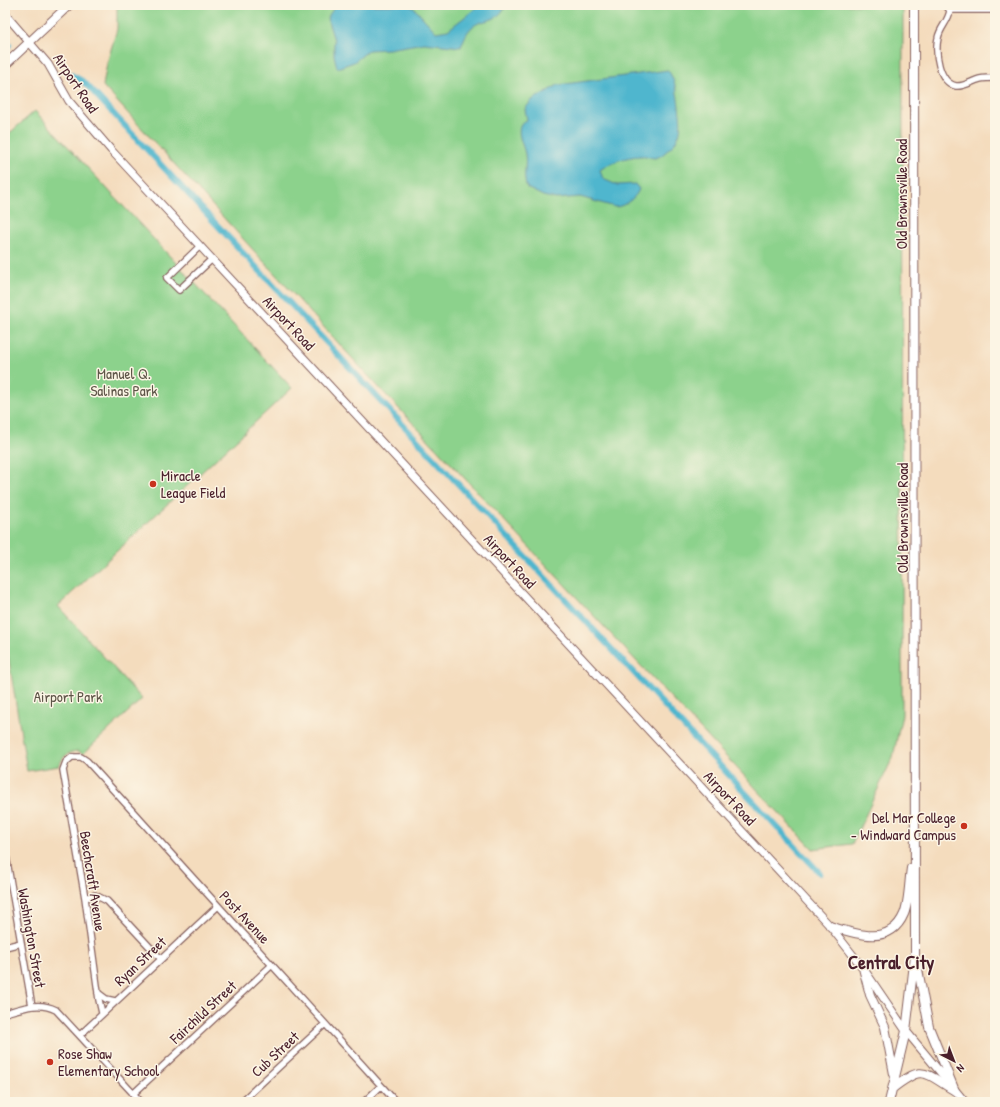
<svg xmlns="http://www.w3.org/2000/svg" width="1000" height="1107" font-family="'Patrick Hand',sans-serif">
	<rect width="100%" height="100%" fill="#fcf5e5"/>
	<filter id="ink" filterUnits="userSpaceOnUse"><feTurbulence type="fractalNoise" baseFrequency=".025" numOctaves="2"/><feDisplacementMap in="SourceGraphic" scale="8" xChannelSelector="R" yChannelSelector="G"/><feConvolveMatrix kernelMatrix="1 2 1 2 8 2 1 2 1" color-interpolation-filters="sRGB"/></filter>
	<filter id="wash" filterUnits="userSpaceOnUse"><feTurbulence type="fractalNoise" baseFrequency=".012" numOctaves="4" result="noise"/><feDisplacementMap in="SourceGraphic" scale="16" xChannelSelector="R" yChannelSelector="G"/><feGaussianBlur stdDeviation="0.9" result="paint"/><feColorMatrix in="noise" values="0 0 0 0 0 0 0 0 0 0 0 0 0 0 0 0 0 1.4 0 .05"/><feComposite in="paint" operator="in"/></filter>
	<g filter="url(#wash)">
		<rect width="100%" height="100%" fill="#f4dcbd"/>
		<!-- green -->
		<path fill="#8cd28c" stroke="#6b785c" d="M117 5H903L902 715 893 757 852 844 813 849 375 383 103 86 107 63 117 29Z
			M35 111 292 388 58 606 142 699 83 754 78 751C68 752 63 756 59 766L27 771 8 655H5V137Z"/>
		<!-- water -->
		<path fill="#50b6ce" stroke="#4d6a7c" d="M336 5H408L414 8 436 32 448 30 480 5H505V7C495 25 483 17 471 28 466 33 463 41 461 47L424 43 389 49 369 50 354 62 337 68 334 55V40L327 18Z
			M668 70C677 83 678 99 680 114 682 130 680 139 668 150 664 153 661 157 655 158 652 158 649 157 646 156 631 155 612 161 600 170L603 179 617 185 635 184 639 189C637 197 624 207 615 207L580 197 556 199 543 196 527 188C522 176 527 166 525 154 523 143 512 127 527 120L525 109 532 100 558 85Z"/>
		<g fill="none" stroke-linecap="round" stroke-linejoin="round">
			<!-- canal -->
			<path stroke="#50b6ce" stroke-width="6" d="M5 41 9 45
				M71 75 84 82 820 873"/>
		</g>
	</g>
	<g filter="url(#ink)">
		<g fill="none" stroke-linecap="round" stroke-linejoin="round">
			<!-- minor casing -->
			<g stroke="#86615e" stroke-width="8">
				<path id="minor" d="M945 5 950 10H995
					M950 10C949 21 940 27 938 38 935 52 938 82 956 86 964 87 972 81 980 79 985 78 990 78 995 78
					M200 246 167 278 179 290 212 259
					M5 687H6
					M5 850 32 1006
					M85 898 95 895 107 901 161 959
					M5 947 21 943
					M98 993 106 999 115 1001
					M5 1013C22 1008 39 1001 56 1010L141 1102
					M102 1013 99 1000 85 898 63 770 66 762 72 757H81L87 761 396 1102
					M80 1035 218 906
					M133 1094 272 965
					M241 1102 325 1024
					M364 1102 381 1086"/>
			</g>
			<!-- tertiary casing -->
			<g stroke="#86615e" stroke-width="9">
				<path id="tertiary" d="M5 14 48 64 69 101 111 150 830 926 863 968 906 1031 965 1102"/>
			</g>
			<!-- secondary casing -->
			<g stroke="#86615e" stroke-width="10">
				<path id="secondary" d="M5 65 69 5
					M830 926C855 934 890 947 904 914 909 902 909 881 911 868
					M917 964 929 1027 955 1091
					M863 968 870 995 885 1027 894 1074
					M892 1089C924 1064 923 1072 955 1091
					M889 1102 906 1031 915 955 914 5"/>
			</g>
			<!-- minor -->
			<use href="#minor" stroke="#fff" stroke-width="5.5"/>
			<!-- tertiary -->
			<use href="#tertiary" stroke="#fff" stroke-width="7"/>
			<!-- secondary -->
			<use href="#secondary" stroke="#fff" stroke-width="8"/>
		</g>
	</g>
	<!-- markers -->
	<g fill="#c8321e" stroke="#fcf5e5" stroke-width="1.5">
		<circle cx="153" cy="484" r="4"/>
		<circle cx="964" cy="826" r="4"/>
		<circle cx="50" cy="1062" r="4"/>
	</g>
	<g text-anchor="middle" dominant-baseline="central" stroke-width="3" stroke-linejoin="round" paint-order="stroke">
		<!-- street labels -->
		<g font-size="15" fill="#4a1f2b" stroke="#fcf5e5">
			<text transform="translate(76 83) rotate(56)">Airport Road</text>
			<text transform="translate(901 194) rotate(-90)">Old Brownsville Road</text>
			<text transform="translate(289 323) rotate(47)">Airport Road</text>
			<text transform="translate(902 518) rotate(-90)">Old Brownsville Road</text>
			<text transform="translate(510 561) rotate(47)">Airport Road</text>
			<text transform="translate(730 798) rotate(47)">Airport Road</text>
			<text transform="translate(93 881) rotate(81)">Beechcraft Avenue</text>
			<text transform="translate(245 917) rotate(47)">Post Avenue</text>
			<text transform="translate(32 938) rotate(80)">Washington Street</text>
			<text transform="translate(140 961) rotate(-43)">Ryan Street</text>
			<text transform="translate(203 1012) rotate(-43)">Fairchild Street</text>
			<text transform="translate(275 1054) rotate(-43)">Cub Street</text>
		</g>
		<!-- park labels -->
		<g font-size="15" fill="#5e5548" stroke="#fcf5e5">
			<text x="124" y="373">Manuel Q.<tspan x="124" dy="17">Salinas Park</tspan></text>
			<text x="68" y="696">Airport Park</text>
		</g>
		<!-- poi labels -->
		<g font-size="15" fill="#4a1f2b" stroke="#fcf5e5" text-anchor="start">
			<text x="161" y="475">Miracle<tspan x="161" dy="17">League Field</tspan></text>
			<text x="956" y="817" text-anchor="end">Del Mar College<tspan x="956" dy="17">- Windward Campus</tspan></text>
			<text x="58" y="1053">Rose Shaw<tspan x="58" dy="17">Elementary School</tspan></text>
		</g>
		<!-- district labels -->
		<g font-size="19" font-weight="bold" fill="#4a1f2b" stroke="#fcf5e5">
			<text x="891" y="962">Central City</text>
		</g>
	</g>
	<!-- margin -->
	<rect width="1000" height="1107" fill="none" stroke="#fcf5e5" stroke-width="20"/>
	<!-- north arrow -->
	<g transform="translate(954 1061) rotate(138)" stroke="#fcf5e5" stroke-width="3" paint-order="stroke">
	<path d="M0-3L7 15L0 10L-7 15Z" fill="#4a1f2b"/>
	<text y="-6" font-size="11" font-weight="bold" text-anchor="middle" fill="#4a1f2b">N</text>
	</g>
</svg>
